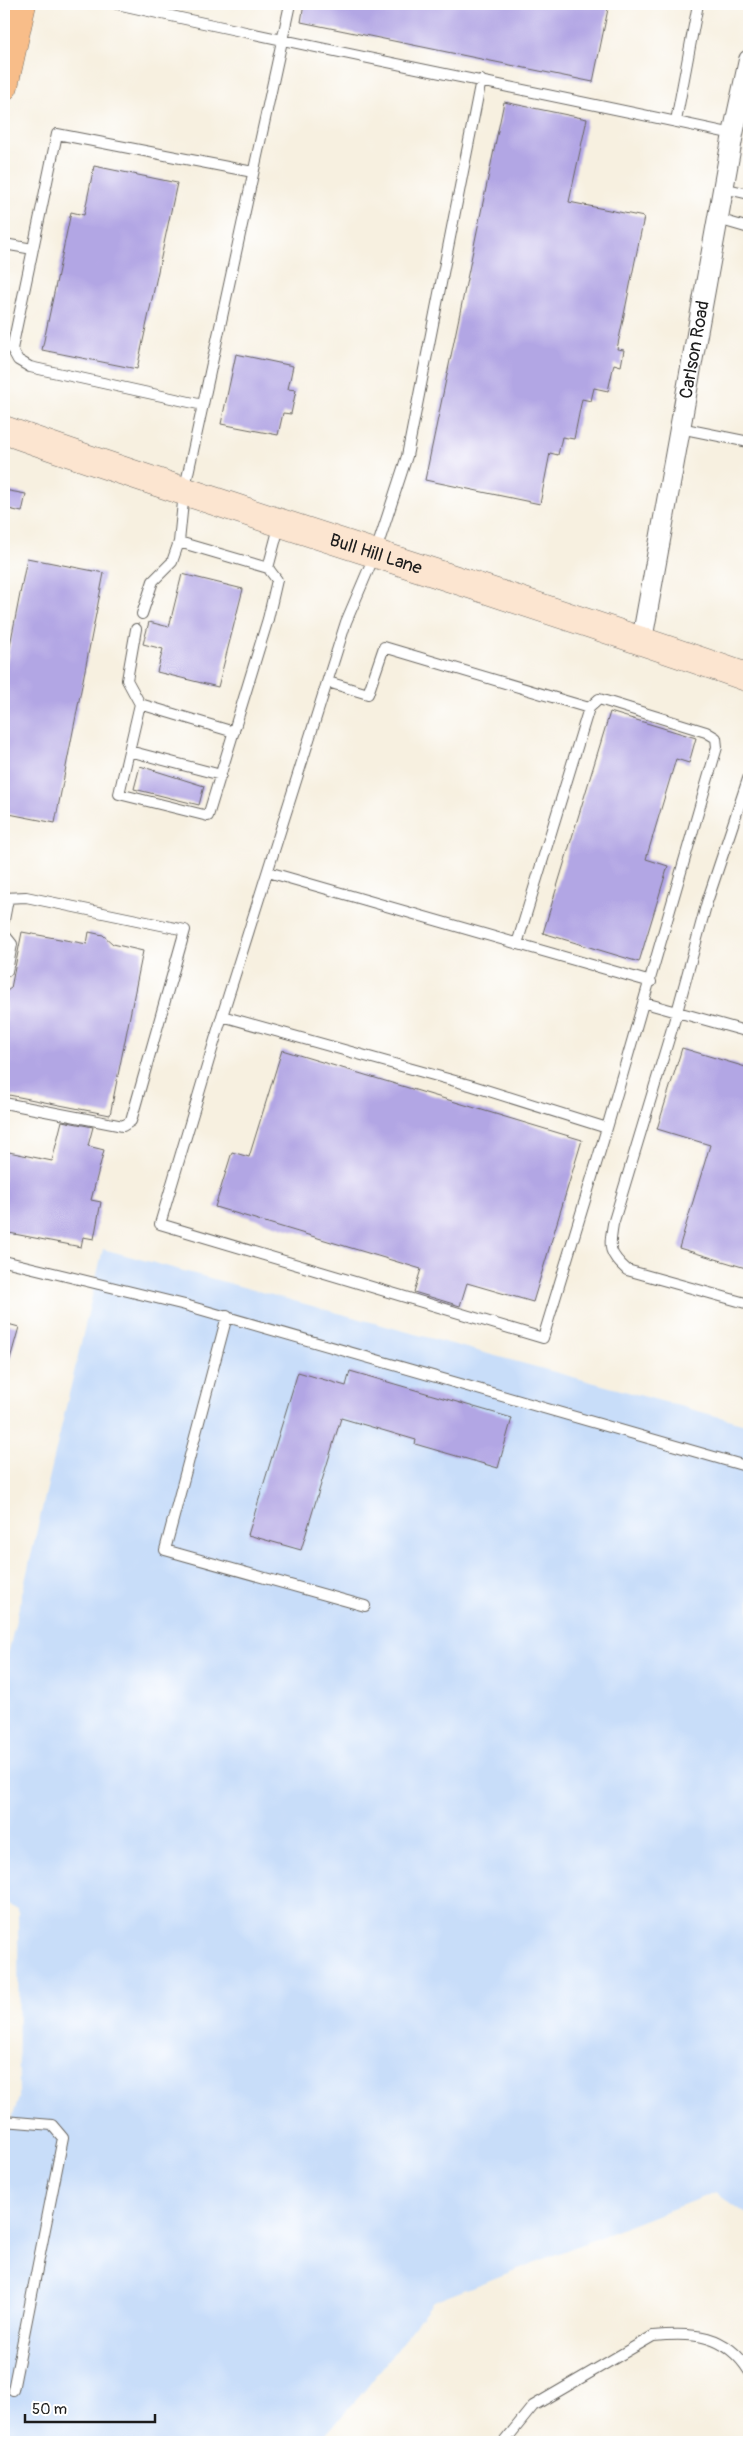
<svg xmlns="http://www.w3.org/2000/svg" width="753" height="2446" font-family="Pangolin,sans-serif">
	<rect width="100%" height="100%" fill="#fff"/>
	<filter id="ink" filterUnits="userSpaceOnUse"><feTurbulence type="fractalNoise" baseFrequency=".02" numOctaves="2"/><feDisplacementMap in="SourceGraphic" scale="10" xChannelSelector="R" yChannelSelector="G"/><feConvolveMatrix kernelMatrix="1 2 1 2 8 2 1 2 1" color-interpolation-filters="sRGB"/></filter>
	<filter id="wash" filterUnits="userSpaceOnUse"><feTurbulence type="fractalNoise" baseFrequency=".0096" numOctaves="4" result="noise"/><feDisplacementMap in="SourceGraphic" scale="20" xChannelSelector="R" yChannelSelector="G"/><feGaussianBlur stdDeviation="1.12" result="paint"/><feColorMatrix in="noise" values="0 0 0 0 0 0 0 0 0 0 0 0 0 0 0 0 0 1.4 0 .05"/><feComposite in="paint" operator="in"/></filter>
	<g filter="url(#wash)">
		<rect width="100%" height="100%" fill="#f7f0e0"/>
		<!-- built -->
		<path fill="#c8ddf9" d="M103 1249 749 1425V2216L716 2192 433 2302 365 2390 319 2442H4V2141L19 2098 18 1909 4 1903V1671Z"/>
		<g id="blocks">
			<!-- building -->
			<path fill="#b2a6e4" d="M304 4H609L593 82 301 22Z
				M504 102 587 119 569 202 644 217 617 349 624 350 621 366 614 364 608 391 594 388 591 401 582 399 574 439 562 437 558 455 550 453 540 504 425 480Z
				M94 166 177 183 137 369 42 350 71 212 84 215Z
				M236 354 293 366 288 389 296 390 291 414 283 413 278 435 221 424Z
				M4 490 26 494 22 512 4 508Z
				M27 558 104 573 55 823 4 813V676Z
				M182 574 243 589 218 687 157 672 163 649 143 644 149 622 169 627Z
				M610 712 696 738 689 763 676 759 646 859 668 866 639 962 543 933Z
				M140 766 204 786 199 805 134 789Z
				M22 932 87 944 89 932 103 935 113 944 143 951 110 1115 4 1094 6 1017 4 993 11 988Z
				M682 1048 749 1068V1269L679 1248 710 1145 657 1129Z
				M282 1050 582 1140 533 1302 467 1283 460 1306 414 1292 421 1269 215 1207 232 1152 249 1157Z
				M62 1121 93 1127 88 1146 104 1150 91 1200 101 1202 94 1239 83 1237 81 1247 4 1232V1151L52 1161Z
				M4 1323 19 1327 8 1366 4 1365Z
				M350 1371 512 1418 498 1468 415 1444 416 1440 341 1418 301 1550 248 1535 298 1372 346 1386Z"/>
		</g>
	</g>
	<g filter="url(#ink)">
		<use href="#blocks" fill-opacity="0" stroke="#696661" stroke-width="1"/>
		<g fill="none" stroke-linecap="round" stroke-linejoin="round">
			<!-- lane casing -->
			<g stroke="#696661" stroke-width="12">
				<path id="lane" d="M117 4C322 50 528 90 733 134
					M676 121 698 4
					M723 188 749 194
					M718 219 749 228
					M4 244 33 249
					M203 405 30 367 18 360 12 349 57 134 253 172
					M680 428 749 442
					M280 523 268 568 179 542 184 492 290 4
					M142 614 153 581 172 562 179 542
					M136 629 127 680 140 704 119 794 208 816 268 619 277 580 268 568
					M328 682 368 694 384 647 589 708 599 699 706 732 716 738 717 747 607 1128 473 1086 222 1016 346 622 375 554 407 456 481 80
					M140 704 234 732
					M129 751 221 775
					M749 776 707 902 677 1012 613 1224C609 1248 608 1253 627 1270L749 1304
					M268 872 651 982
					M4 898 26 897 185 930 131 1121 123 1126 4 1103
					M4 920 8 899
					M4 934 12 944 7 971 4 972
					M517 944 589 708
					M645 1003 749 1032
					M222 1016 160 1224 543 1338 607 1128
					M4 1261 185 1305 749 1467
					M227 1316 165 1550 365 1606
					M4 2121 52 2125 63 2138 13 2390
					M504 2442 533 2406 653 2336C693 2332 726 2334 749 2371"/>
			</g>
			<!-- street casing -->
			<g stroke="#696661" stroke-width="22">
				<g id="street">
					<path id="s1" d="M642 640 733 134 749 60"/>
				</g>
			</g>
			<!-- secondary casing -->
			<g stroke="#696661" stroke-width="29">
				<g id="secondary">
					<path id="s2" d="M4 430C251 517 502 591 749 678"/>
				</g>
			</g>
			<!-- primary casing -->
			<g stroke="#696661" stroke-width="29">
				<path id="primary" d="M4 86 22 4"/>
			</g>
			<!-- lane -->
			<use href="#lane" stroke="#fff" stroke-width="10"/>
			<!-- street -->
			<use href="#street" stroke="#fff" stroke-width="20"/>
			<!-- secondary -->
			<use href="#secondary" stroke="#fce5d0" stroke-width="28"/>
			<!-- primary -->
			<use href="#primary" stroke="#f8bd89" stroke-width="28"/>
		</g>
	</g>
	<g text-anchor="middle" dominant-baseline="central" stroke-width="4.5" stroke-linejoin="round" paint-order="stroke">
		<!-- street labels -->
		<g font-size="18" fill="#1c1c1c" stroke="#fff">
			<text stroke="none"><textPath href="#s1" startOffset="295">Carlson Road</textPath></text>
			<text stroke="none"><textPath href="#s2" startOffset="392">Bull Hill Lane</textPath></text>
		</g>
	</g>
	<!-- margin -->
	<rect width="753" height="2446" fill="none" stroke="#fff" stroke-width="20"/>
	<!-- scale -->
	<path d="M25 2414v8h130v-8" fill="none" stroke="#1c1c1c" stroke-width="2.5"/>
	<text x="32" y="2414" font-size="15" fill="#1c1c1c" stroke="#ffffff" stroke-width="4" paint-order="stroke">50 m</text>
</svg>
